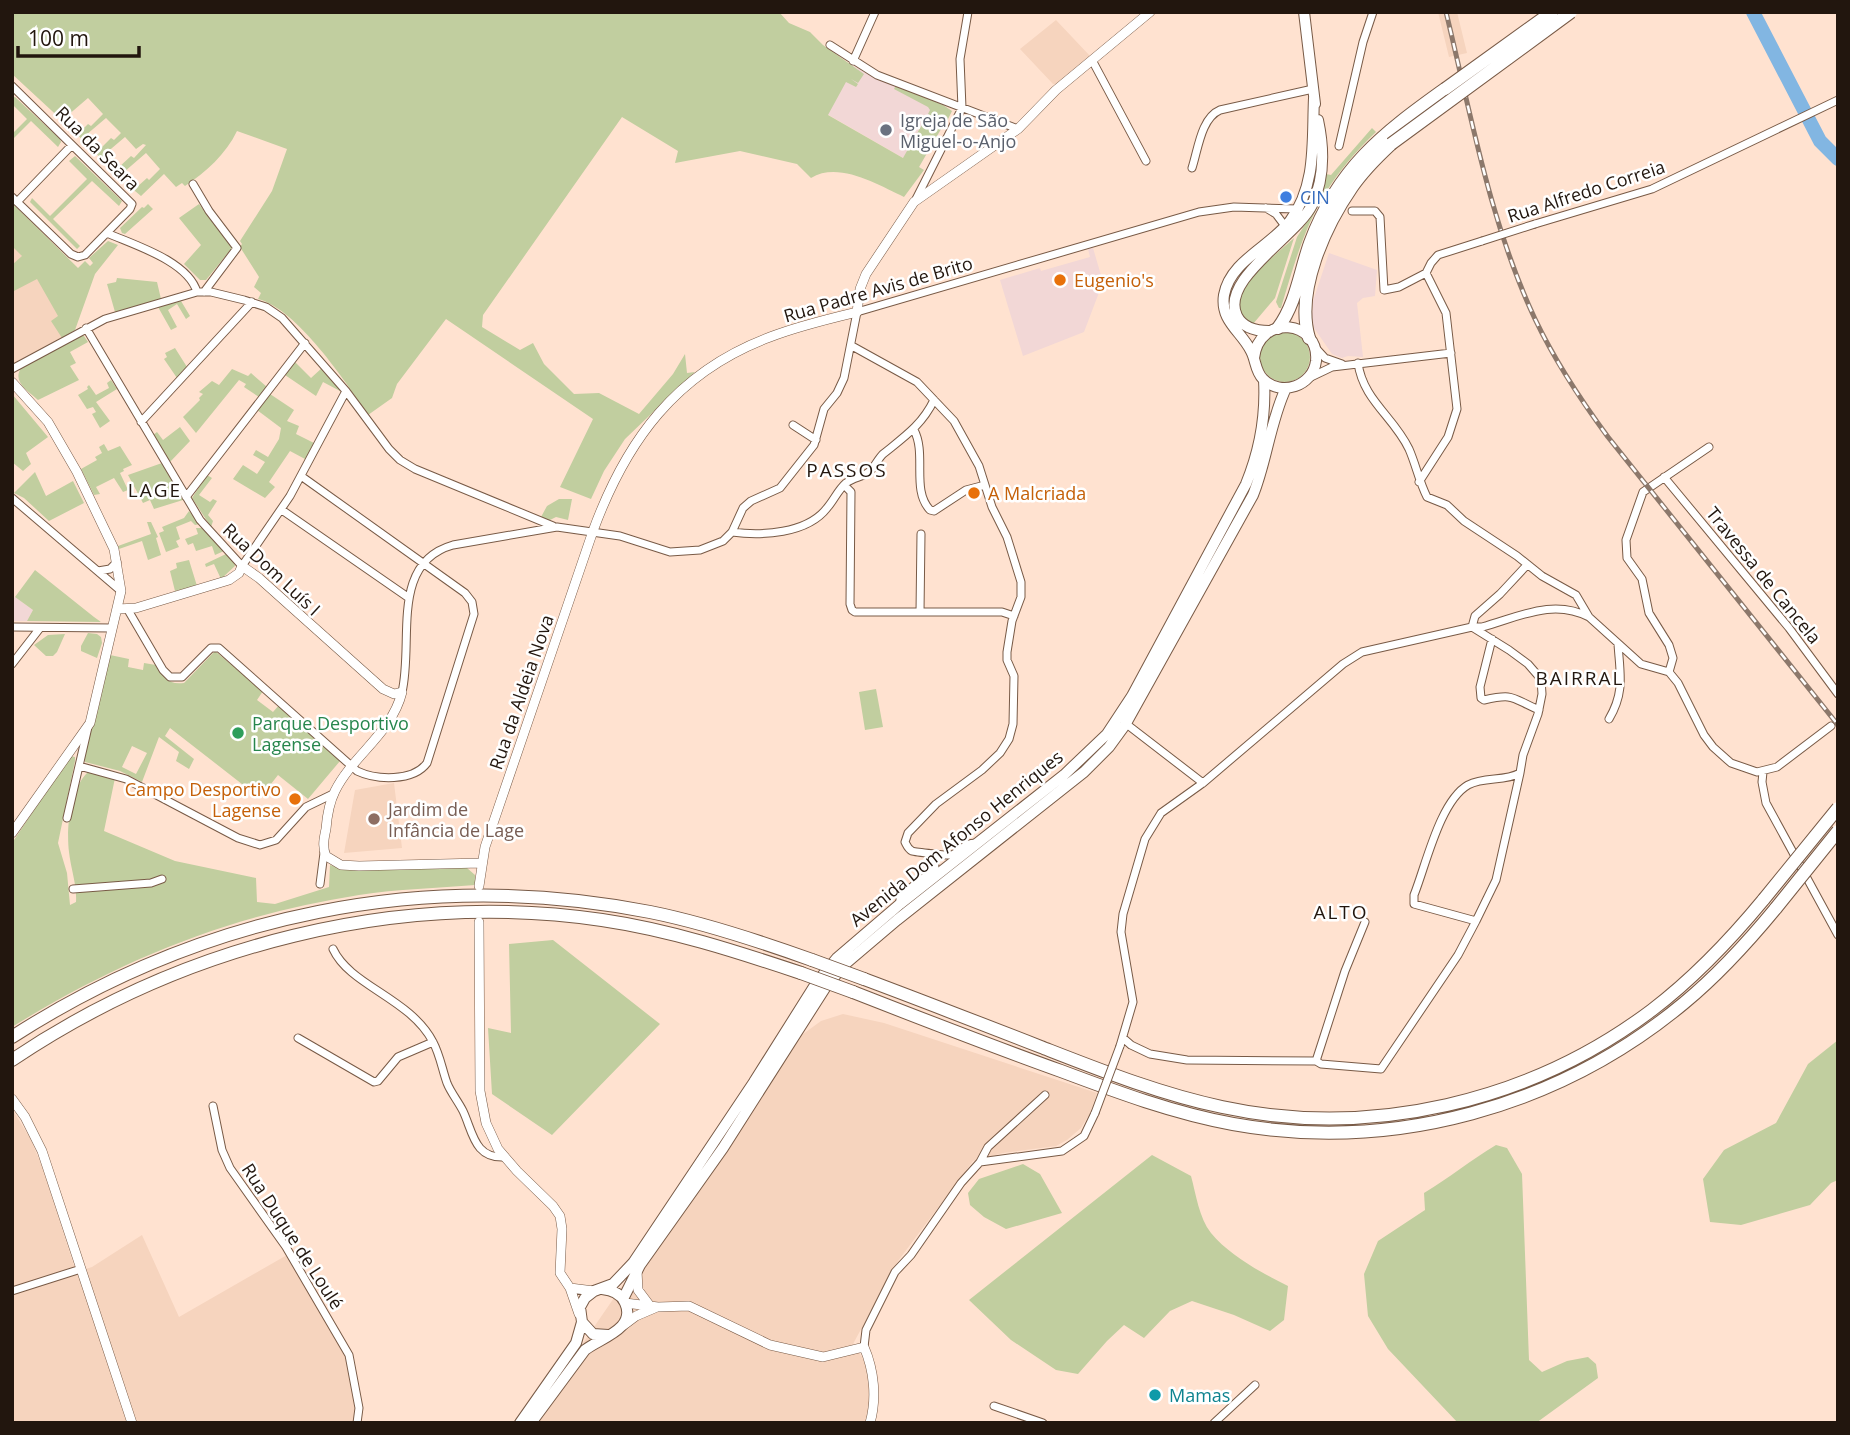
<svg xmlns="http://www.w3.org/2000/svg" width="1850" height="1435" font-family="'Open Sans',sans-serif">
	<rect width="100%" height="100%" fill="#ffe2d0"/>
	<!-- commercial -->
	<path fill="#f2d7d6" d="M852 65 866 73 943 105 952 111 919 167 827 114Z
		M1093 248 1103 282 1084 332 1023 356 1000 280 1040 268 1041 271 1090 257 1088 249Z
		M1329 253 1377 270 1375 296 1363 298 1357 303 1363 357 1348 356 1342 358 1332 354 1314 328 1312 316 1313 301Z
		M15 597 33 610 27 621H12V601Z"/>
	<!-- built -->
	<path fill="#f6d4be" d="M1438 12H1457L1467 53 1449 57Z
		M1056 20 1090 56 1056 84H1053L1020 49Z
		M12 203 75 330 12 365Z
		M394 783 402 848 344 853 355 790Z
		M843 1014 884 1023 1097 1093 1090 1113 1081 1128 1067 1140 1056 1146 1003 1153 973 1161 898 1261 853 1344 866 1363 871 1398 867 1423H528L673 1212 799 1037 821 1021Z
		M12 1109 30 1138 42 1166 76 1272 92 1267 142 1235 179 1317 287 1255 349 1360 356 1409 353 1423H12Z"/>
	<!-- green -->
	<path fill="#c1ce9f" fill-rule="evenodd" d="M12 12H779L789 23 810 32 823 45 864 74 858 83 851 79 858 84 856 87 846 82 828 115 903 158 924 121 941 129 919 167 924 170 904 197C878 185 839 161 811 178L797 164 740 151 675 163 678 151 622 117 483 315 482 327 520 350 533 343 544 364 574 394 599 393 639 414 673 374 685 354 687 373 695 372 625 439 604 471 591 499 560 487 593 419 446 319 397 384 392 398 368 415C346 382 297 309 258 299L261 293 254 287 259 277 240 247 242 244 240 241 272 191 287 149 237 131C226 154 206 172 185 186L182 183 176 187 164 174 141 196 129 186 132 183 137 187 147 178 149 180 160 169 146 153 124 172 126 175 122 179 111 167 113 164 118 168 131 156 134 158 146 145 143 144 136 149 125 137 105 154 108 157 104 161 91 149 94 146 98 151 111 138 114 140 121 133 106 118 86 135 89 139 85 142 72 130 75 127 80 132 88 124 91 126 103 114 88 98 67 116 69 119 65 123 12 74Z
		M896 85 943 105 952 111 946 123 928 114 930 110 928 107 894 89Z
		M15 97 60 139 61 142 58 147 31 121 12 140V134L27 119 12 104V98Z
		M1372 128 1376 132C1317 188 1303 233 1281 308H1279L1276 302 1297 237 1308 220 1326 174 1331 175Z
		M75 156 122 201 119 206 92 181 53 219 80 246 77 249 30 202 32 198 50 216 87 179 69 161Z
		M12 203 78 268 85 261 90 266 93 263 89 258 108 241 118 245 95 274 75 330 62 338 51 321 58 316 37 279 12 292V265L22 256 12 246Z
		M148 204 153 209 125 234 122 233 120 228 142 207 144 208Z
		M199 204 232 248 206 280H200L184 264 201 245 179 218Z
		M1294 238 1275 298 1253 324C1211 302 1276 255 1294 238Z
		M117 278 157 282 161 299 115 312 107 284 116 282Z
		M181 301 190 316 186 319 177 304 168 310 177 327 171 330 158 307Z
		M1260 357a25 25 0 1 1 50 0a25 25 0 1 1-50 0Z
		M80 336H84L88 342 70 352 76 363 70 366 79 380 38 400C28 391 12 382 21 368Z
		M175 348 187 367 177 378 164 359 167 357 165 353Z
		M295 362 311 378 323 367 342 392 323 382 316 396 285 375Z
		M232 369 248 376 251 373 267 387 259 397 244 387 246 384 239 380 196 433 183 417 200 400 199 398 203 394 199 392 212 381 219 385Z
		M111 380 117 389 96 402 110 421 100 428 92 414 96 412 93 407 87 409 78 395 88 389 87 387 89 385 96 395 109 388 107 383Z
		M12 394 48 437 26 453 31 464 23 471 12 462Z
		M270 394 294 410 287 421 299 426 296 434 314 443 305 459 290 451 269 482 275 487 265 498 233 479 243 465 257 474 265 462 253 455 256 450 268 457 279 439 281 428 257 410Z
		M180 427 190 441 170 462 153 435 157 432 163 440Z
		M104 444 108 451 120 446 132 465 123 469 124 471 120 473 128 490 123 492 114 478 96 487 100 494 94 495 81 469 97 460 95 457 102 453 99 447Z
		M162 463 183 500 154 509 150 500 143 503 128 475Z
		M35 472 46 496 73 481 84 503 49 521 24 498 14 493Z
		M207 475 212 478 199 495 210 502 213 499 217 501 208 515 213 521 211 527 192 498Z
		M559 499H572L568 520 556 517 548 521 541 517 547 506Z
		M189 511 200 524 195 525 191 521 176 527 180 539 176 541 179 547 166 552 159 533 164 531 162 527 184 518Z
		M147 522H151L158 537 156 538 161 555 148 560 142 541 119 549 118 546 151 534Z
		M196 528H202L224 551 215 555 212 546 196 551 193 543 188 545 185 539 198 534Z
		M226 554 234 562 235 566 221 579 214 564 206 567 205 564Z
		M189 560 197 586 175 591 170 571 177 568 176 563Z
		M35 570 94 617 101 622 27 621 33 610 15 597Z
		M88 633 97 634 101 637 102 643 97 658 81 651V646Z
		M65 634 57 652 53 656H46L34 645 48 635Z
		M215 651 263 691 257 700 273 712 280 704 340 761 308 799 278 775 260 798 170 728 165 736 194 759 189 769 176 761 179 752 159 737 142 782 120 771 85 762 84 758 110 655 129 659 128 667 143 670 144 663 156 665C165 678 168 685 184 683ZM132 746 147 753 136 774 122 767Z
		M876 689 883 727 865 730 859 692Z
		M70 756 75 757V761L58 843 67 873 70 905 76 902C77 884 71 870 69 852 66 828 70 789 88 772H98L115 778 104 831 175 861 256 878 257 902 275 904 329 887 330 865 339 868H467L475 875V885C439 888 397 889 359 895 231 915 122 959 12 1027V843Z
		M553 940 660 1024 552 1135 492 1094 488 1028 511 1033 509 944Z
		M1838 1040V1180L1831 1183 1810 1205 1741 1225 1710 1222 1703 1179 1724 1150 1776 1123 1808 1064Z
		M1496 1145 1507 1148 1522 1174 1529 1360 1542 1372 1567 1361 1588 1357 1596 1364 1598 1378 1536 1423H1458L1388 1349 1368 1316 1364 1274 1378 1241 1425 1210 1424 1193C1449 1178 1471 1160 1496 1145Z
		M1152 1155 1191 1176C1196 1194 1199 1218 1211 1233 1230 1256 1262 1273 1288 1286L1284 1320 1270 1331 1234 1315 1192 1301 1170 1311 1144 1338 1124 1325 1107 1341 1078 1374 1056 1370 1011 1340 969 1300Z
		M1023 1164 1040 1174 1062 1213 1006 1229 984 1217 970 1205 968 1193 979 1179Z"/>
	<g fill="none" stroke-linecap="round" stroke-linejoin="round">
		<!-- river -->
		<path stroke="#82b6e2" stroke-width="14" d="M1753 12 1820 141 1838 159"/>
		<!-- minor casing -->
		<g stroke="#785a46" stroke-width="9">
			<path id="minor" d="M830 45 877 75 1018 129
				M1092 60 1146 161
				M853 61 875 12
				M12 86 132 204 130 209 85 255 78 257 71 254 12 197
				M1339 146 1363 42 1373 12
				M1192 168C1198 150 1201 118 1220 110L1313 89
				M193 184 209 211 237 248 204 292
				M915 201 962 108 960 59 968 12
				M17 202 72 145
				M1266 208 1276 214 1285 226
				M1352 211H1375L1380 217 1384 290 1399 287 1426 273 1431 263 1438 255 1482 241
				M1535 224 1652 189 1838 100
				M107 233C134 245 188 261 197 292
				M86 328 200 520 242 566 290 496 346 391
				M852 346 917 382 954 421 979 466 992 507 1007 537 1021 582V597L1012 621 1007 652V660L1014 676 1013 724 1009 739 1000 753 982 770 936 804 908 833 905 842C907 846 908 849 912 851 915 852 950 856 952 855 964 850 962 843 977 843
				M1314 346 1325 358 1342 364
				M1358 363C1363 400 1394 417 1409 449 1416 465 1419 481 1427 497L1447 505 1464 521 1517 556 1542 576 1576 595 1589 617 1641 664 1669 672 1678 683 1704 735 1713 747 1731 763 1757 772 1777 767 1831 726
				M12 369 105 319 197 292H211L244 300 266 307 282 318 346 391 389 449 400 460 415 469 553 526
				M1311 377 1332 367 1451 353
				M141 422 252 302
				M793 425 816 440
				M914 430C927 454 911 490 930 510L934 511 966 490 985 485
				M1664 477 1789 628 1838 694
				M1419 482 1448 437 1457 409 1446 313 1426 273
				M844 485 851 492 850 604 852 610 855 612H1002L1014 616
				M186 497 305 343
				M12 498 121 591
				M282 510 409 598
				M732 532C761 536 807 534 827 508 834 500 838 490 846 483 854 477 864 477 870 471 875 466 878 459 883 454 904 437 922 425 934 400
				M98 571 110 569 117 562
				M128 610 163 670 170 677H182L211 648H219L357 771C376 780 413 782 427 763L474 614 472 602 465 593 301 476
				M920 612 921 534
				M12 627 112 628
				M1472 627 1509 650 1528 664 1541 679 1542 694 1538 714 1523 755 1520 773C1504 782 1485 776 1468 785 1440 801 1426 865 1414 895V904L1476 921 1496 880 1520 773
				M1472 627 1475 616 1500 594 1527 565
				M1492 639 1480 687 1481 698 1484 700C1515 693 1511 698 1539 710
				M12 664 40 628
				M1669 672 1673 658 1669 645 1649 613 1642 579 1627 558 1626 540 1643 492 1709 447
				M402 692C414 642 389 563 453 545L557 527 620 536 670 552 700 550 723 541 732 532 743 508 751 501 780 488 814 445 824 409 837 393 844 378 857 312 1199 212 1234 207 1297 209
				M1609 719C1625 692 1620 674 1618 644
				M1129 726 1203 783
				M79 766 126 779 238 838 260 845 276 840 306 807 333 794
				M1763 772 1762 782 1766 803 1838 935
				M67 818 88 727
				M320 884 324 853
				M73 889 151 883 162 879
				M900 904V896L935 869 934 854
				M1365 922 1345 971 1316 1061 1321 1064 1381 1069 1458 955 1476 921
				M333 949C350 986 410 998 433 1042 440 1055 442 1069 447 1083 451 1093 458 1101 463 1111 473 1132 474 1159 505 1157
				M298 1038 374 1082 378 1081 398 1057 433 1042
				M1123 1038 1131 1045 1150 1054 1187 1060 1316 1061
				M1120 1046 1133 1002 1121 932 1123 914 1145 839 1161 813 1203 783 1343 664 1362 652 1472 627H1482C1519 617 1553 598 1589 617
				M213 1106 222 1150 230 1168 286 1247 349 1355 359 1408 357 1423
				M980 1162 988 1147 1045 1095
				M12 1291 81 1269
				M864 1347 866 1330 895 1272 911 1255 961 1183 980 1162 1062 1151 1084 1136 1095 1113
				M994 1406 1043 1423
				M1214 1423 1255 1385"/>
		</g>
		<!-- tertiary casing -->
		<g stroke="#785a46" stroke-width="10">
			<path id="tertiary" d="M12 382 48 422 77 472 114 549 121 591 90 723 12 833
				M118 609 136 608 229 580 239 573 242 566 259 578 383 689 394 694 402 692C392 733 353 755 335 791 329 803 327 816 326 829 324 838 322 847 326 856L341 865 359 866 481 863
				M479 886 485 847 593 531C626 441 676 372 770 337 798 326 828 319 857 312L860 289 866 274 914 202 1018 129 1056 90 1150 12
				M479 922 480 1091 486 1123 498 1149 517 1171 553 1206 560 1216 562 1229 560 1273 570 1288 579 1314
				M12 1099 25 1117 42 1151 132 1423
				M637 1271 638 1290 650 1306
				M570 1288 594 1291
				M625 1303 658 1307 689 1306 770 1345 823 1357 864 1347C874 1370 877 1398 870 1423
				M624 1325 636 1316 657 1307"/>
		</g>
		<!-- primary casing -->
		<g stroke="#785a46" stroke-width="12">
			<path id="primary" d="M1304 12 1315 104
				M1269 331C1257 331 1243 328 1237 316 1219 280 1297 236 1312 205 1325 178 1324 148 1318 120
				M1254 358C1259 313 1320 320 1316 361 1313 386 1281 397 1263 379 1255 371 1256 360 1251 351 1241 331 1220 321 1224 295 1230 261 1271 246 1290 221 1317 185 1312 140 1314 98
				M623 1299 640 1265 723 1148 825 988 844 965 897 920 1084 772 1109 747 1125 725 1253 495C1267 460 1270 422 1286 388
				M582 1322 593 1334 608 1335
				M520 1423 576 1343 582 1322 580 1307 585 1298 594 1291 613 1284 633 1263 754 1082 817 982 837 958 900 904 1064 775 1107 734 1132 696 1246 484C1260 450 1266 416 1264 380
				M531 1423 585 1350C600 1338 637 1329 625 1303 621 1293 612 1290 602 1289"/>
		</g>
		<!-- trunk casing -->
		<g stroke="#785a46" stroke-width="14">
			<path id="trunk" d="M1278 328C1296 304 1300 271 1310 243 1338 168 1382 134 1445 89
				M1309 338C1295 291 1325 226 1352 187 1363 171 1377 157 1391 144"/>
		</g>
		<!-- motorway casing -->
		<g stroke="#785a46" stroke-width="14">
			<path id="motorway" d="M864 979C923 1001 982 1024 1041 1047 1100 1070 1160 1094 1222 1107 1371 1139 1530 1102 1652 1010 1694 978 1731 939 1764 899
				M853 992C922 1019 991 1046 1061 1071 1117 1092 1173 1113 1233 1124 1393 1153 1559 1107 1684 1003 1718 975 1748 942 1776 908
				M12 1037C203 914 426 868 650 912 705 923 759 941 812 960
				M12 1060C183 945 397 890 602 920 670 930 735 951 801 973"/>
		</g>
		<!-- minor -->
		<use href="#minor" stroke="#fff" stroke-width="7"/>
		<!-- tertiary -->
		<use href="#tertiary" stroke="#fff" stroke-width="9"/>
		<!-- primary -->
		<use href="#primary" stroke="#fff" stroke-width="10"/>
		<!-- trunk -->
		<use href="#trunk" stroke="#fff" stroke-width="12"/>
		<!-- motorway -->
		<use href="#motorway" stroke="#fff" stroke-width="12"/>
		<!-- rail casing -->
		<g stroke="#8c786b" stroke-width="5">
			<path id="rail" d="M1446 12C1471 115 1490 223 1535 319 1555 361 1580 399 1608 437L1838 725"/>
		</g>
		<!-- rail -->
		<use href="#rail" stroke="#fff" stroke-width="2.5" stroke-dasharray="8" stroke-linecap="butt"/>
		<!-- minor-bridge casing -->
		<g stroke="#785a46" stroke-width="9" stroke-linecap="butt">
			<path id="minor-bridge" d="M1482 241 1535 224
				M1095 1113 1120 1046"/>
		</g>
		<!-- trunk-bridge casing -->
		<g stroke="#785a46" stroke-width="14" stroke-linecap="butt">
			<path id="trunk-bridge" d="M1445 89 1552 12
				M1391 144 1571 12"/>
		</g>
		<!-- motorway-bridge casing -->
		<g stroke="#785a46" stroke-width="14" stroke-linecap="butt">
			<path id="motorway-bridge" d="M1764 899 1838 808
				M1776 908 1838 831
				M812 960 864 979
				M801 973 853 992"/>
		</g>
		<!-- minor-bridge -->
		<use href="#minor-bridge" stroke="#fff" stroke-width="7"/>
		<!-- trunk-bridge -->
		<use href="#trunk-bridge" stroke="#fff" stroke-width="12"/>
		<!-- motorway-bridge -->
		<use href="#motorway-bridge" stroke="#fff" stroke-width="12"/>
	</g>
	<!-- markers -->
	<circle fill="#6b7280" stroke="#fff" stroke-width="2.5" cx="886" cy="130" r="7"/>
	<circle fill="#3f7fe0" stroke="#fff" stroke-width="2.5" cx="1286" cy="197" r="7"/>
	<g fill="#e8710a" stroke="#fff" stroke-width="2.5">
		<circle cx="1060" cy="280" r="7"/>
		<circle cx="974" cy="493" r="7"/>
		<circle cx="295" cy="799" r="7"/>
	</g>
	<circle fill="#2e9e5b" stroke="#fff" stroke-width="2.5" cx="238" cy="733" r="7"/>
	<circle fill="#8d6e63" stroke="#fff" stroke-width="2.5" cx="374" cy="819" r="7"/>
	<circle fill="#0f9aa8" stroke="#fff" stroke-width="2.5" cx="1155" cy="1395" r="7"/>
	<g text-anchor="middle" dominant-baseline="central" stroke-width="5" stroke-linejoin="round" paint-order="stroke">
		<!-- worship labels -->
		<g font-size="18" fill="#5b616d" stroke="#fff" text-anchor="start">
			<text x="900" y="120">Igreja de São<tspan x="900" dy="21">Miguel-o-Anjo</tspan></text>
		</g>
		<!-- street labels -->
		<g font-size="18" fill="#22160e" stroke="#fff">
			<text transform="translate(98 148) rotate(45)">Rua da Seara</text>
			<text transform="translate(1586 191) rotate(-18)">Rua Alfredo Correia</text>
			<text transform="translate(878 289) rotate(-16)">Rua Padre Avis de Brito</text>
			<text transform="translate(272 569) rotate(43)">Rua Dom Luís I</text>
			<text transform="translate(1764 575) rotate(51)">Travessa de Cancela</text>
			<text transform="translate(521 692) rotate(-71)">Rua da Aldeia Nova</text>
			<text transform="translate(956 838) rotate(-39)">Avenida Dom Afonso Henriques</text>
			<text transform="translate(293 1236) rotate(57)">Rua Duque de Loulé</text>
		</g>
		<!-- shop labels -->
		<g font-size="18" fill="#366cbe" stroke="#fff" text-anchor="start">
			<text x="1300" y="197">CIN</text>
		</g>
		<!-- food labels -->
		<g font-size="18" fill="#c56008" stroke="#fff" text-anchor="start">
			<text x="1074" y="280">Eugenio's</text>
			<text x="988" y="493">A Malcriada</text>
			<text x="281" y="789" text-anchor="end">Campo Desportivo<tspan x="281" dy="21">Lagense</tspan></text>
		</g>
		<!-- leisure labels -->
		<g font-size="18" fill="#27864d" stroke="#fff" text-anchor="start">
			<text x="252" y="723">Parque Desportivo<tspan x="252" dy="21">Lagense</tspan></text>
		</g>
		<!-- education labels -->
		<g font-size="18" fill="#785e54" stroke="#fff" text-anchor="start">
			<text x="388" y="809">Jardim de<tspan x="388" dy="21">Infância de Lage</tspan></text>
		</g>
		<!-- culture labels -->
		<g font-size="18" fill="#0d838f" stroke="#fff" text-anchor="start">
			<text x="1169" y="1395">Mamas</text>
		</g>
		<!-- neighbourhood labels -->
		<g font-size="19" letter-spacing="2" fill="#22160e" stroke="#fff">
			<text x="847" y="470">PASSOS</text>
			<text x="155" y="490">LAGE</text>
			<text x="1580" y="678">BAIRRAL</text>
			<text x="1341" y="912">ALTO</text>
		</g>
	</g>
	<!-- border -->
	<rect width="1850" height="1435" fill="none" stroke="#22160e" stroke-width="28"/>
	<!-- scale -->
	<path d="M18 46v10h121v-10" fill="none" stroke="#22160e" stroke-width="3.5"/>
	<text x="28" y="46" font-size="21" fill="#22160e" stroke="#ffffff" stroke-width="5" paint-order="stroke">100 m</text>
</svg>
